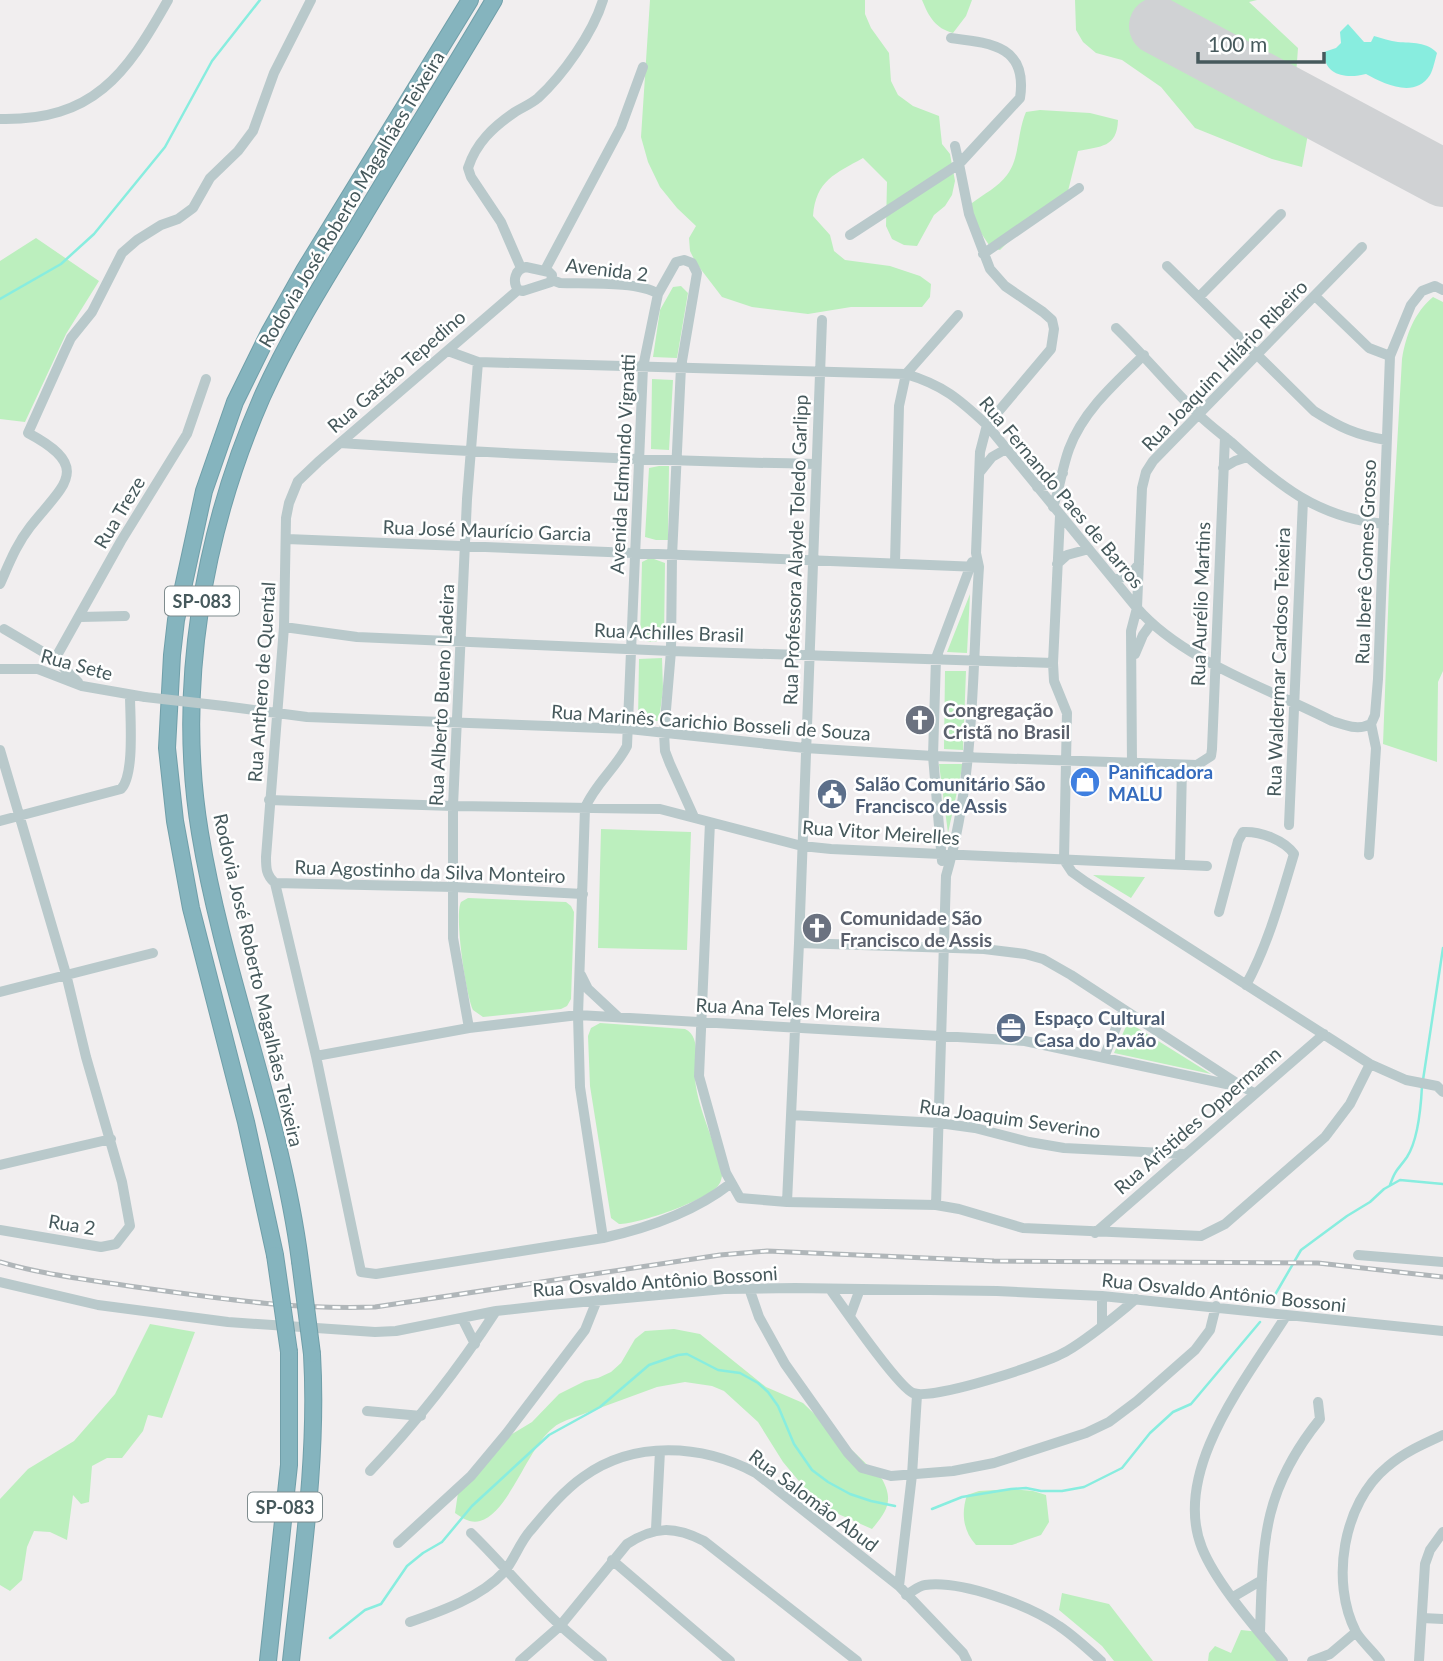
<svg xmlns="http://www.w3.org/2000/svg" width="1443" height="1661" font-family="Lato,sans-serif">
	<rect width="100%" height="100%" fill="#f1eeef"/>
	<!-- green -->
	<path fill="#bcefbe" d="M650 0H865V14L871 28 889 53 891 81 898 95 913 106 939 116 942 144 950 154 955 181 952 195 945 206 934 215 917 246 904 245 892 239 886 226 887 182 863 158C835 174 816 180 813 216L830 235 834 251 845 260 890 266 920 276 931 284 930 297 922 307H851L808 314 752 307 722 297 696 263 690 251 689 238 696 226 677 208 660 187 648 162 641 137Z
		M922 0H972L966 16 953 33C935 28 929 17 922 0Z
		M1075 0H1257L1249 2 1298 48 1296 75 1283 72 1271 66 1202 23 1162 20 1156 31 1166 34 1268 86 1280 94 1310 123 1302 167 1272 159 1195 128 1161 87 1122 60 1096 53 1083 42 1076 30Z
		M1040 110 1090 113 1118 120C1117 148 1101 146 1078 151L1068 191 1024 226 1000 250 991 248 971 218 972 203C984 194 998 187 1007 175 1020 158 1017 132 1026 112Z
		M36 238 99 281 66 334 25 422 0 419V261Z
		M681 286 688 293 677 358 653 357 660 310 673 287Z
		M1433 297 1443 302V671L1438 682 1437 762 1383 744 1389 586 1402 359C1406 335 1414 313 1433 297Z
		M652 379 673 380 669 450 651 449Z
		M659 466H669L668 540H656L645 537 649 468Z
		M648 559H654L665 563 664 640 652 642 640 640 642 562Z
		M970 594 967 653 947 652Z
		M662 658 663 689 659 721H638L639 659Z
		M945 671H966L963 750 944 749Z
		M939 764H963L948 833Z
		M601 829 691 832 687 950 598 948Z
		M1093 875 1144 877H1145L1131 898Z
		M468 898 566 902 571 906 574 912 571 999 567 1006 561 1009 483 1017 473 1010C466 996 454 915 461 902Z
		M1128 1022 1211 1074 1114 1053Z
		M600 1023 685 1029C702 1037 694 1063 695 1079 698 1112 717 1143 722 1176 721 1180 721 1182 718 1186 705 1201 639 1224 619 1224L611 1218 590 1086 588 1036 591 1028Z
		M150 1324 195 1332 162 1418 148 1415 143 1431 122 1458H107L92 1466 89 1502 81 1504 73 1495 67 1540 50 1532 34 1531 27 1547 22 1580 10 1591 0 1585V1499L28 1469 74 1441 115 1394Z
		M674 1329 700 1334 766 1387 803 1403 882 1479C894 1501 887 1511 872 1529L836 1513 803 1486 783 1462 758 1422 724 1391 712 1386 685 1382 657 1387 567 1420C563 1422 557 1424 553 1428 528 1447 509 1513 480 1521 471 1524 462 1518 455 1513L459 1486 507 1437 532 1422 559 1394 585 1381 598 1378 611 1372 621 1363 635 1339 645 1331Z
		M1012 1489 1033 1491 1046 1495 1049 1522 1041 1535 1012 1545H976C963 1531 961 1513 967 1495L979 1491Z
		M1062 1593 1109 1604 1153 1661H1114L1102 1646 1059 1610Z
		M1241 1630 1260 1632 1283 1661H1208L1209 1653 1215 1646 1231 1653Z"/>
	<!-- water -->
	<path fill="#88eddf" d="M1348 24 1364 42H1371L1374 36C1382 38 1390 41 1398 42 1411 43 1428 42 1437 53 1435 60 1433 70 1430 75 1415 99 1384 84 1366 74 1347 79 1324 76 1324 52L1336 48 1341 43 1340 32Z"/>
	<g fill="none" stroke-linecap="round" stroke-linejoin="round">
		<!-- stream -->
		<path stroke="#88eddf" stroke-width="2.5" d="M0 299 61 264 94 234 165 147 212 61 260 0
			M1423 1080 1443 948
			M1390 1185C1396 1168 1398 1170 1407 1157 1418 1140 1421 1106 1422 1086
			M1272 1300 1301 1250 1347 1216 1370 1202 1384 1189 1400 1180 1443 1184
			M932 1509 962 1497 1011 1489 1026 1488 1041 1491H1062L1084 1487 1122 1468 1150 1433 1173 1412 1191 1404 1260 1322
			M330 1638 365 1610 381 1604 407 1566 423 1553 442 1542 472 1506 549 1435 600 1407 649 1365 678 1355 687 1354 718 1370 740 1373 758 1383 768 1392 778 1406 794 1444 812 1470 828 1482 850 1494 871 1501 895 1506"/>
		<!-- runway -->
		<path stroke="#d0d2d4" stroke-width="58" d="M1158 26 1443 178"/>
		<!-- highway casing -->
		<g stroke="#709fa9" stroke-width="18">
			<path id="highway" d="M275 1255 246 1122 191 908 175 821 167 748 172 655 176 620 204 491 235 402 269 333 305 269 470 0
				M300 1261C281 1116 224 978 200 833 176 688 203 532 262 397 288 339 321 286 354 232 400 154 448 78 494 0
				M268 1661 289 1465V1352
				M291 1661C302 1559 318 1457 312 1354"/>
		</g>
		<!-- minor -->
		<path stroke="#b9c9cb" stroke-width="10" d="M0 119C93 121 126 75 168 0
			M850 235 959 164 955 146
			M983 254 1079 188
			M1167 266 1314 411C1339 427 1356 435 1386 440
			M526 267 549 272 552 275 551 282 523 291 518 290C512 281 515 269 526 267Z
			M521 268 501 222 471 177 468 168C476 143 493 127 515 112 523 107 531 104 538 98 563 75 593 33 603 0
			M545 270 621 127 643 67
			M552 280 560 283C584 284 639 281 658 294
			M1315 296 1369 348 1390 356
			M1199 297 1281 214
			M1116 328C1145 356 1170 387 1198 414 1208 424 1220 433 1231 442 1278 485 1318 518 1384 524
			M448 351 478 362 906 374C943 385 959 399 987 425L1137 608C1183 661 1270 689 1332 721 1346 725 1357 731 1371 724
			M340 443C498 454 657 461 815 464
			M1223 468 1235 461 1247 457
			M980 472 992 457 1006 449
			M1037 487 1052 484 1063 473
			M1053 507C1060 488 1062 468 1069 449 1083 411 1115 383 1144 355
			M1060 516 1053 663 1054 681 1067 713 1064 860
			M287 539 979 567
			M895 563 899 406 906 374 958 315
			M1057 564 1067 555 1089 549
			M1114 580 1130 575 1139 564
			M0 584C9 564 16 545 30 527 63 485 94 468 28 433L64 353 71 338 92 312 122 253 137 240 161 225 178 219 193 208 210 178 238 151 253 131 274 73 311 0
			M80 617 125 616
			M284 627 357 637 671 651 1053 663
			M4 629 55 659 78 682
			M1135 654 1143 635 1151 624
			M55 659 121 541 187 434 206 379
			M0 669H38L82 686 145 697
			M224 706 307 717 629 729 805 748 933 756 1197 765 1211 756 1212 749 1225 437
			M0 750 66 974 86 1057 122 1182 130 1226 116 1244 101 1247 0 1230
			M1132 764 1131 631 1137 608 1142 488 1146 472 1153 461 1362 247
			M269 800 453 806 660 809 802 846 831 849 1207 866
			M0 821 121 789C135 775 130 717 130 695
			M710 822 699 1076 726 1173 740 1198 787 1202 936 1205 959 1209 1023 1228 1201 1236 1225 1224 1325 1137 1350 1104 1370 1064
			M1289 825 1303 500
			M1369 855 1376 748 1371 724 1375 715 1378 679 1390 356 1411 305 1422 291 1435 286 1443 290
			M1064 860 1072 872 1086 882 1370 1064 1406 1080 1437 1086 1443 1092
			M942 861 933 756 936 658 972 562
			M1180 863 1182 766
			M275 883 316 1056 361 1272 376 1274 603 1238C648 1228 694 1212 730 1184
			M275 883C266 875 266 868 266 857L284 627 286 518 289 503 298 481 318 462 518 290
			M275 883 454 887 583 894
			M1219 912 1238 841 1243 832C1260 831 1284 840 1294 854 1281 897 1268 945 1246 985
			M799 943 984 949 1025 954 1043 959 1071 975 1238 1084
			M581 975 588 989 618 1017
			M0 992 153 953
			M469 1028 453 938V806L467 499 478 362
			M316 1056 469 1028 578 1015 1025 1041 1245 1088 1254 1093
			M1104 1057 1123 1011
			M791 1115 939 1123 975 1128 1029 1142 1064 1148 1183 1154
			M0 1165 111 1139
			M787 1202 799 943 822 320
			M936 1205 946 876C975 777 972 670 979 567L976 553 980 452 987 425 1051 349 1054 329 1052 320 1043 312 1005 286 990 269 969 214 959 164 1020 98C1028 46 991 43 951 38
			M1095 1233 1324 1034
			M603 1238 580 1087 578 1015 585 808C595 784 616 768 627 746L643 367 658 294 676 262 684 260 692 263 697 273 681 367 672 556 671 651 664 733 665 751 670 764 694 817
			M1358 1255 1443 1262
			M0 1282 98 1305 228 1322 375 1332 396 1331 496 1311 550 1305 724 1289 795 1288 997 1291 1102 1296 1443 1331
			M749 1288 759 1317 785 1364 848 1453 862 1468 891 1476 953 1471 994 1463 1086 1433 1109 1422 1137 1401 1195 1350 1210 1330 1216 1306
			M830 1289C843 1307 898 1387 913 1393 932 1401 1048 1363 1067 1351 1092 1336 1114 1317 1136 1299
			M850 1316 860 1289
			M462 1318 475 1344
			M1102 1326V1296
			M367 1411 421 1416
			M370 1471C417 1422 459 1368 496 1311
			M656 1529 660 1451
			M471 1533C502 1563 529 1597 561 1626 574 1638 589 1650 602 1661
			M398 1543 471 1476 506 1434 585 1330 597 1300
			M612 1560 730 1661
			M899 1586 912 1475 917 1395
			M906 1595C912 1592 918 1586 925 1585 961 1580 1029 1605 1059 1626 1074 1636 1088 1649 1101 1661
			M1233 1597 1262 1580
			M1422 1618 1443 1619
			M410 1622C442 1611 481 1597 504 1572 513 1562 520 1542 530 1531 546 1512 563 1491 583 1477 634 1440 702 1444 756 1473L899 1586 963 1653 967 1661
			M1260 1632C1263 1544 1261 1492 1320 1419L1318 1402
			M520 1661 560 1626 627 1544C655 1526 674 1526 704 1541L857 1661
			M1283 1661C1257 1629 1217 1585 1202 1548 1171 1471 1247 1378 1286 1316
			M1312 1661 1330 1654 1356 1632
			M1380 1661C1373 1651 1362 1642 1356 1632 1330 1582 1343 1503 1387 1467 1403 1453 1423 1444 1443 1435
			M1419 1661 1425 1564 1430 1550 1443 1532"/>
		<!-- highway -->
		<use href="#highway" stroke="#85b4be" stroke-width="16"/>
		<!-- rail casing -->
		<g stroke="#b0b6b9" stroke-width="5">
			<path id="rail" d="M0 1262C44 1275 91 1280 136 1287 216 1298 294 1310 375 1307L720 1255 767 1251 994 1261 1318 1263 1443 1277"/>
		</g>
		<!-- rail -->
		<use href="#rail" stroke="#fff" stroke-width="2.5" stroke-dasharray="8" stroke-linecap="butt"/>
		<!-- highway-bridge casing -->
		<g stroke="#709fa9" stroke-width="18" stroke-linecap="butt">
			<path id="highway-bridge" d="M275 1255 289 1352
				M300 1261 312 1354"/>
		</g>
		<!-- minor-bridge -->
		<path stroke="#b9c9cb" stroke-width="10" d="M145 697 224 706"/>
		<!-- highway-bridge -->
		<use href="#highway-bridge" stroke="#85b4be" stroke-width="16"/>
	</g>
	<!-- icons -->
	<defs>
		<g id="church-disc" transform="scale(1.575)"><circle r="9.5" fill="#6b7280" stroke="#fff"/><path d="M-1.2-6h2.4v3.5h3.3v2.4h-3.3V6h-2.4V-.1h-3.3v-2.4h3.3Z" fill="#fff"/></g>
		<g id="shop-disc" transform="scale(1.575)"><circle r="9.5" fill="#3f7fe0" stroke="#fff"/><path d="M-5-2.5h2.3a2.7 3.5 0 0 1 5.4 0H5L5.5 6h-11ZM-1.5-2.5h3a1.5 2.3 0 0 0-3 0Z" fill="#fff"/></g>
		<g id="civic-disc" transform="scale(1.575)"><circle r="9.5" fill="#5c6f8a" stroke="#fff"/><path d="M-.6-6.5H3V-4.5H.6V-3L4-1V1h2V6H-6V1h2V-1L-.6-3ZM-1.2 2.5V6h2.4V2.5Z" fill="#fff"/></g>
		<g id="office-disc" transform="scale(1.575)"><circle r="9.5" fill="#5c6f8a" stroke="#fff"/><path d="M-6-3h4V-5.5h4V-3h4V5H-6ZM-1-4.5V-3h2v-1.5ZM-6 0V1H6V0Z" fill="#fff"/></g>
	</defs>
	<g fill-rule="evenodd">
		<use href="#church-disc" x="920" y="720"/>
		<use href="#shop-disc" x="1085" y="782"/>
		<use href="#civic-disc" x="832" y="794"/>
		<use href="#church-disc" x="817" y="928"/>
		<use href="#office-disc" x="1011" y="1028"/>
	</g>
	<g text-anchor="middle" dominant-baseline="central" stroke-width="5" stroke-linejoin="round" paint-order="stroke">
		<!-- shield labels -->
		<g fill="#fff" stroke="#7e8b8d" stroke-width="2">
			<rect x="165" y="586.5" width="74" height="29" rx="5"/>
			<rect x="248" y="1492.5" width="74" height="29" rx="5"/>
		</g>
		<g font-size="18" font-weight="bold" fill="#46595c">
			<text x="202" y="601">SP-083</text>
			<text x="285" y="1507">SP-083</text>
		</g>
		<!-- street labels -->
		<g font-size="19" fill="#46595c" stroke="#fff">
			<text transform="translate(351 199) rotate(-59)">Rodovia José Roberto Magalhães Teixeira</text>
			<text transform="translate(607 269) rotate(7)">Avenida 2</text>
			<text transform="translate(1224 365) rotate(-46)">Rua Joaquim Hilário Ribeiro</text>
			<text transform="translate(396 371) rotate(-41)">Rua Gastão Tepedino</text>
			<text transform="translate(622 464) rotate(-87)">Avenida Edmundo Vignatti</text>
			<text transform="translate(1062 492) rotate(50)">Rua Fernando Paes de Barros</text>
			<text transform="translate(119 512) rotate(-59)">Rua Treze</text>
			<text transform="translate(487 530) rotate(2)">Rua José Maurício Garcia</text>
			<text transform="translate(795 550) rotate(-88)">Rua Professora Alayde Toledo Garlipp</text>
			<text transform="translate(1365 562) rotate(-88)">Rua Iberê Gomes Grosso</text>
			<text transform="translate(1200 604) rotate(-88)">Rua Aurélio Martins</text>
			<text transform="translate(669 632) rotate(2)">Rua Achilles Brasil</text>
			<text transform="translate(1278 662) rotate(-88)">Rua Waldermar Cardoso Teixeira</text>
			<text transform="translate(77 664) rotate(15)">Rua Sete</text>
			<text transform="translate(261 682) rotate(-86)">Rua Anthero de Quental</text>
			<text transform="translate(441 695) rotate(-87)">Rua Alberto Bueno Ladeira</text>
			<text transform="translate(711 722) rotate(4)">Rua Marinês Carichio Bosseli de Souza</text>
			<text transform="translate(881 832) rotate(4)">Rua Vitor Meirelles</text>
			<text transform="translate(430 871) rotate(2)">Rua Agostinho da Silva Monteiro</text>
			<text transform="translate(259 980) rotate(77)">Rodovia José Roberto Magalhães Teixeira</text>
			<text transform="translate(788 1009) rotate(3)">Rua Ana Teles Moreira</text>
			<text transform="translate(1010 1118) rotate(8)">Rua Joaquim Severino</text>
			<text transform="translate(1197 1120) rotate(-41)">Rua Aristides Oppermann</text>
			<text transform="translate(72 1224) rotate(9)">Rua 2</text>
			<text transform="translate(655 1281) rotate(-4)">Rua Osvaldo Antônio Bossoni</text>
			<text transform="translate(1224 1292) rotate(6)">Rua Osvaldo Antônio Bossoni</text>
			<text transform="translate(814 1500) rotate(37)">Rua Salomão Abud</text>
		</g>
		<!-- worship labels -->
		<g font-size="19" font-weight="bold" fill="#5b616d" stroke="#fff" text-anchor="start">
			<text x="943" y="709">Congregação<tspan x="943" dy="22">Cristã no Brasil</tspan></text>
			<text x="840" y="917">Comunidade São<tspan x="840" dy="22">Francisco de Assis</tspan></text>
		</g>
		<!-- shop labels -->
		<g font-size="19" font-weight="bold" fill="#366cbe" stroke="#fff" text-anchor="start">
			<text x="1108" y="771">Panificadora<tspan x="1108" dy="22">MALU</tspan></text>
		</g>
		<!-- service labels -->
		<g font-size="19" font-weight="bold" fill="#4e5e75" stroke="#fff" text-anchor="start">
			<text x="855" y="783">Salão Comunitário São<tspan x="855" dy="22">Francisco de Assis</tspan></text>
			<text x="1034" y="1017">Espaço Cultural<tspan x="1034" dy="22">Casa do Pavão</tspan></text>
		</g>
	</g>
	<!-- scale -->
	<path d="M1198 52v10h126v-10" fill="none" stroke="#46595c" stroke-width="3.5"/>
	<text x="1208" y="52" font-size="21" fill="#46595c" stroke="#ffffff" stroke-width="5" paint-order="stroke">100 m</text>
</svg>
